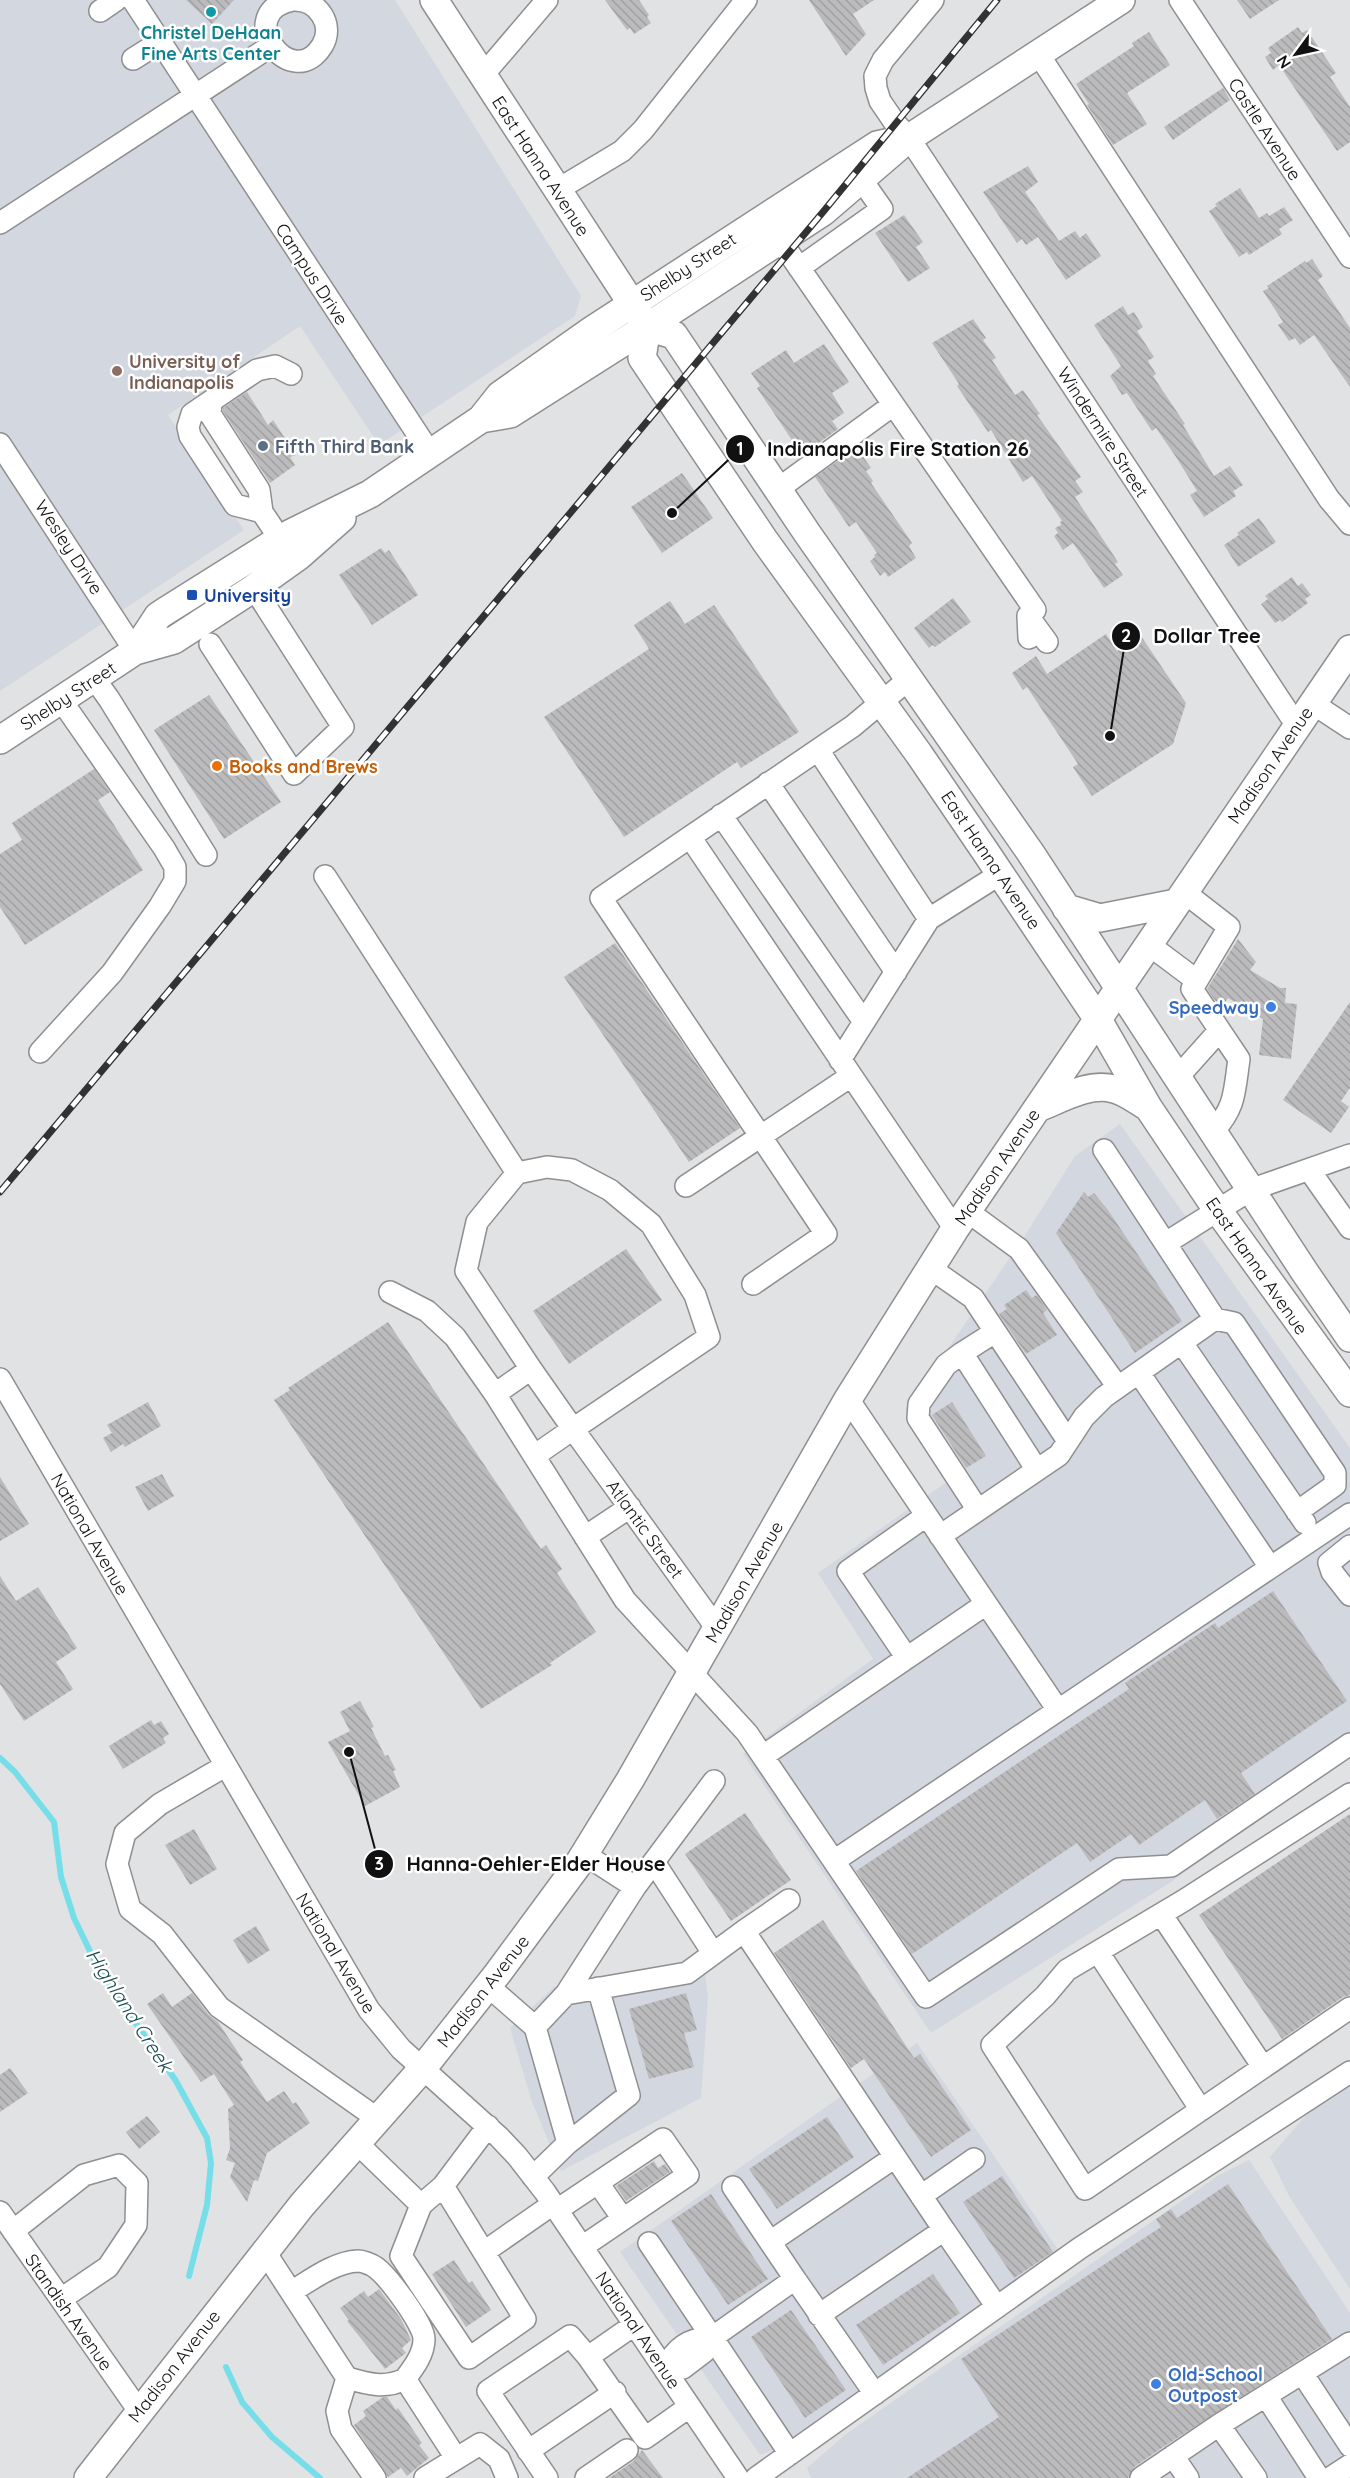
<svg xmlns="http://www.w3.org/2000/svg" width="1350" height="2478" font-family="Quicksand,sans-serif">
	<defs>
		<pattern id="building-back-hatch" width="6" height="6" patternUnits="userSpaceOnUse" patternTransform="scale(1.5)"><rect width="6" height="6" fill="#bbbbbd"/><path d="M-1 5l2 2M0 0l6 6M5-1l2 2" fill="none" stroke="#a0a0a1"/></pattern>
	</defs>
	<rect width="100%" height="100%" fill="#e1e2e3"/>
	<!-- built -->
	<path fill="#d3d7e0" d="M0 0H395L581 296 575 316 379 445 300 326 168 415 244 530 0 691Z
		M1120 1124 1350 1448V1756L1171 1882 931 2033 743 1754 873 1659 818 1573 951 1479 906 1410 1026 1234 1075 1156Z
		M705 1974 708 1997 701 2098 561 2171 532 2102 510 2028 555 1986Z
		M917 2043 1061 2254 778 2448 760 2455 620 2252Z
		M1350 2086V2289L1289 2196 1270 2157 1306 2115Z
		M1249 2160 1350 2313V2478H811L807 2468 846 2434 1219 2175Z"/>
	<g fill="none" stroke-linecap="round" stroke-linejoin="round">
		<!-- stream -->
		<path stroke="#75dee9" stroke-width="6" d="M0 1758 15 1772 54 1822 61 1877 74 1918 100 1972 176 2081 207 2138 211 2163 207 2205 189 2276
			M226 2367 242 2402 272 2437 320 2478"/>
	</g>
	<!-- building -->
	<path fill="url(#building-back-hatch)" d="M186 0H234L212 24Z
		M605 0H639L649 15 647 17 651 23 634 34 630 28 627 30Z
		M809 0H874L853 14 866 34 846 56Z
		M1237 0H1279L1250 19Z
		M1298 27 1302 33 1307 30 1336 73 1330 77 1350 107V142L1337 151 1279 65 1273 70 1265 57 1271 53 1268 48Z
		M1149 32 1170 65 1127 93 1147 124 1113 145 1087 105 1089 104 1076 84 1134 46 1132 43Z
		M1223 88 1230 100 1173 140 1164 127Z
		M1028 166 1038 182 1025 192 1059 241 1075 231 1080 238 1086 233 1101 256 1066 280 1038 237 1026 245 1022 239 1017 243 983 192Z
		M1240 188 1259 218 1267 213 1269 216 1284 207 1293 220 1279 229 1282 234 1249 255 1247 252 1239 257 1209 211 1217 206 1215 204Z
		M904 215 923 242 916 247 930 268 908 282 875 233Z
		M1312 259 1323 276 1318 280 1350 328V387L1314 335 1300 345 1295 338 1289 341 1278 325 1283 322 1263 291 1269 288 1267 286 1305 261 1306 263Z
		M1123 306 1128 315 1134 312 1143 327 1137 331 1154 357 1148 361 1156 374 1153 376 1185 424 1183 425 1214 476 1230 466 1243 485 1233 491 1236 496 1204 517 1190 495 1197 491 1176 457 1156 428 1152 431 1127 393 1122 395 1110 376 1121 366 1094 325Z
		M973 319 986 338 983 340 996 358 992 360 1015 395 1023 390 1040 414 1037 415 1081 477 1075 481 1083 492 1075 497 1118 562 1115 564 1123 575 1104 588 1073 543 1063 550 1054 536 1058 533 1055 528 1061 525 1060 522 1062 521 1032 476 1023 482 991 430 988 432 957 386 959 384 932 343Z
		M824 344 849 382 832 393 844 413 832 421 838 429 802 455 757 388 760 386 751 373 786 350 794 363Z
		M247 392 268 425 273 420 296 455 290 457 295 465 270 483 223 411V408Z
		M853 450 858 458 862 455 871 468 866 471 873 481 871 483 912 543 909 546 916 558 888 577 885 572 880 576 870 561 875 557 874 555 877 553 856 522 849 527 815 477Z
		M682 473 713 518 662 553 631 507Z
		M1259 518 1276 542 1238 567 1224 545 1239 535 1237 533Z
		M381 548 385 553 389 550 418 595 372 625 339 575Z
		M1292 577 1298 586 1302 583 1311 595 1305 599 1308 603 1282 622 1280 620 1275 623 1261 604 1268 599 1265 596Z
		M953 598 971 622 935 647 933 645 929 648 914 628Z
		M670 601 685 624 714 605 799 732 741 768 737 762 624 837 544 717 649 649 634 625Z
		M1106 634 1117 651 1141 636 1186 703 1173 744 1092 796 1073 767 1078 764 1027 687 1023 690 1012 673 1036 656 1047 674Z
		M209 695 281 802 224 839 154 730Z
		M94 769 110 792 98 800 143 870 25 945 0 907V854L22 840 12 823Z
		M1238 939 1256 962 1250 970 1280 988H1286L1285 1003 1297 1004 1291 1059 1259 1055 1263 1019 1228 998 1221 1009 1207 989Z
		M615 943 740 1128 689 1162 564 977Z
		M1350 1002V1088L1341 1101 1349 1107 1331 1133 1283 1100Z
		M1084 1192 1088 1197 1094 1193 1108 1210 1182 1321 1135 1353 1056 1233Z
		M626 1249 662 1300 569 1364 533 1311Z
		M1026 1290 1032 1298 1036 1295 1038 1297 1047 1310 1043 1313 1057 1335 1026 1354 999 1314 1007 1309 1004 1305Z
		M388 1322 541 1549 546 1545 562 1569 557 1573 596 1632 550 1663 552 1665 481 1709 274 1400 290 1390 288 1388Z
		M148 1402 161 1426 125 1447 123 1444 111 1452 103 1438 112 1433 107 1425Z
		M952 1402 986 1456 966 1468 932 1415Z
		M162 1474 174 1496 148 1511 135 1487Z
		M0 1477 29 1524 0 1541Z
		M0 1576 16 1601 38 1587 77 1648 56 1662 73 1689 24 1721 0 1684Z
		M1273 1591 1347 1701 1241 1773 1255 1794 1217 1819 1205 1800 1139 1845 1131 1834 1090 1862 1077 1843 912 1954 856 1871 1129 1689 1125 1683 1215 1623 1218 1628Z
		M360 1701 374 1727 371 1728 385 1756 388 1755 396 1770 393 1771 400 1787 365 1806 328 1742 350 1731 340 1712Z
		M151 1720 154 1725 161 1721 169 1734 163 1738 166 1743 123 1769 109 1746Z
		M745 1813 791 1880 731 1921 685 1854Z
		M1350 1814V1995L1343 1997 1282 2039 1199 1915Z
		M194 1829 217 1869 190 1885 165 1845Z
		M823 1920 914 2058 920 2054 971 2130 931 2157 864 2059 851 2068 774 1953Z
		M256 1926 270 1950 248 1964 233 1940Z
		M163 1993 172 2007 192 1993 209 2015 218 2022 243 2060 240 2062 267 2102 284 2091 293 2104 296 2102 310 2123 267 2153 258 2181 254 2180 247 2202 230 2177 235 2163 226 2160 230 2148 228 2109 234 2105 214 2074 201 2082 147 2004Z
		M686 1993 697 2030 684 2033 694 2067 649 2079 629 2009Z
		M10 2068 28 2093 0 2112V2075Z
		M147 2116 160 2132 139 2149 126 2132Z
		M827 2117 854 2157 777 2209 749 2169Z
		M654 2161 658 2168 665 2164 670 2172 626 2201 616 2186Z
		M1002 2176 1053 2252 1014 2278 963 2202Z
		M1228 2184 1332 2339 1166 2445 1134 2467 1128 2478H907L999 2417 961 2359 1161 2227 1156 2219 1171 2209 1177 2218Z
		M711 2194 768 2279 728 2305 671 2221Z
		M454 2260 469 2283 472 2281 491 2310 466 2327 432 2274Z
		M933 2274 960 2313 883 2365 856 2325Z
		M379 2289 401 2319 411 2340 402 2348 406 2353 385 2369 347 2321 349 2320 340 2308 364 2291 368 2297Z
		M791 2310 846 2390 805 2418 751 2337Z
		M383 2397H387L396 2410 398 2408 422 2443 419 2445 429 2458 407 2476 401 2468 388 2477 354 2425 366 2416 363 2411Z
		M642 2450 663 2478H609L634 2461Z"/>
	<g fill="none" stroke-linecap="round" stroke-linejoin="round">
		<!-- minor casing -->
		<g stroke="#8f8f91" stroke-width="24">
			<path id="minor" d="M133 0 430 453
				M293 0C231 12 291 95 322 46 335 25 318 0 295 0
				M933 0 883 60 875 76 876 88 880 101 895 123 909 138 1297 726
				M1180 0 1350 257
				M100 11 116 0
				M1039 55 1329 499 1350 524
				M133 59 160 42
				M483 75 547 0
				M557 190 622 151 643 130 746 0
				M0 223 271 46
				M780 240 1035 610 1028 616 1029 638
				M799 268 882 209 861 179
				M214 399 211 403 210 414 259 490 262 512
				M0 444 135 651
				M778 489 893 405
				M280 539 262 512 235 505 190 436 188 427 192 414 257 370 275 366 291 374
				M1028 616 1047 642
				M210 644 294 774 343 727 254 588
				M94 678 109 699 206 855
				M909 679 853 726 690 837 955 1229
				M1312 703 1350 728
				M818 750 929 919
				M768 783 896 972
				M721 815 864 1022
				M690 837 601 898 826 1234 753 1284
				M325 876 517 1173 547 1167 572 1170 610 1190 651 1224 695 1295 709 1337 573 1429 531 1369
				M1184 892 1229 927 1192 989 1239 1059C1234 1093 1236 1106 1213 1132
				M1148 944 1196 980
				M40 1052 112 973 160 906 175 881V867L164 848 61 700
				M840 1060 929 919 1000 874
				M1177 1078 1219 1031
				M1310 1171 1350 1228
				M686 1186 851 1076
				M967 1211 1019 1249 1118 1387
				M1166 1243 1250 1190 1350 1155
				M930 1268 973 1298 1068 1441
				M390 1292 427 1311 455 1337 495 1394 625 1600 747 1733 926 1997 1119 1869 1171 1866 1350 1744
				M1215 1319 1234 1323 1335 1473V1485L1297 1512
				M995 1332 962 1353 1037 1470
				M1182 1343 1305 1523
				M962 1353 946 1365 919 1404 918 1418 978 1510
				M1139 1373 1270 1567
				M0 1379 369 2010 401 2049 499 2137 517 2156 545 2192 738 2478
				M495 1394 531 1369 466 1271 477 1222 517 1173
				M848 1399 1058 1710
				M534 1456 573 1429 718 1630
				M940 1536 1059 1455 1084 1417 1104 1397 1215 1319 1104 1150
				M585 1537 630 1507
				M1350 1546 1329 1563 1332 1572 1350 1595
				M907 1658 848 1571 926 1516
				M763 1756 986 1604
				M225 1766 160 1804 125 1833 117 1864 130 1909 162 1934 219 2007 378 2119
				M1350 1794 1183 1901 1067 1970 1045 1996 992 2045 1085 2189 1350 2008
				M584 1854 635 1887 714 1781
				M834 1861 1350 1514
				M654 1862 713 1953
				M1161 1914 1263 2067
				M744 1931 789 1900
				M1098 1952 1201 2110
				M488 1986 535 2027 566 1994 687 1973 744 1931 944 2230
				M566 1994 635 1887
				M357 2143 421 2205 401 2256 469 2358 525 2319 443 2186 421 2205
				M568 2143 629 2095 598 1988
				M533 2177 568 2143 535 2027
				M598 2183 623 2219
				M443 2186 488 2126
				M733 2187 795 2279
				M921 2196 974 2159
				M557 2210 663 2139 688 2175 582 2247
				M0 2212 139 2411
				M13 2231 84 2175 119 2165 137 2183 136 2225 108 2267 61 2299
				M770 2242 895 2157
				M649 2243 790 2454
				M265 2252 347 2378 337 2411 341 2429 375 2478
				M484 2252 553 2204
				M291 2292C311 2280 334 2262 358 2261 362 2261 371 2264 375 2267 387 2275 424 2324 424 2339 424 2354 414 2367 405 2379L456 2458
				M819 2315 944 2230 997 2307
				M634 2325 588 2357 645 2438 689 2407
				M665 2370 683 2368 704 2352 713 2337 795 2279 875 2394
				M665 2370C675 2347 688 2339 713 2337
				M1302 2373 1350 2446
				M347 2378C368 2384 385 2389 405 2379
				M1266 2396 1319 2478
				M1219 2425 1256 2478
				M528 2451 615 2392
				M1173 2456 1188 2478
				M425 2478 480 2444 499 2459 507 2478
				M547 2478 488 2391 570 2336 588 2357
				M586 2478 627 2450
				M756 2478 1080 2248 1350 2072
				M1141 2478 1219 2425 1350 2343
				M1330 2478 1350 2465"/>
		</g>
		<!-- major casing -->
		<g stroke="#8f8f91" stroke-width="30">
			<path id="major" d="M434 0 647 327 674 335 807 533 1030 852 1304 1271 1350 1338
				M647 327 642 358 765 541 919 754 985 851 1097 1018 1148 1107 1209 1198 1350 1393
				M481 419 510 414 647 327 823 212 909 138 1121 0
				M135 651 158 616 164 612 285 536 370 494 481 419 500 395 592 330 877 145 909 138
				M0 740 135 651 174 640 254 588 299 556 342 518
				M1066 908 1100 918 1176 903
				M1038 1108C1061 1099 1089 1082 1114 1089 1126 1092 1137 1101 1148 1107
				M88 2478 302 2205 423 2068 498 1973 577 1866 630 1780 848 1399 955 1229 1350 649"/>
		</g>
		<!-- minor -->
		<use href="#minor" stroke="#fff" stroke-width="21"/>
		<!-- major -->
		<use href="#major" stroke="#fff" stroke-width="27"/>
		<!-- rail casing -->
		<g stroke="#323233" stroke-width="7">
			<path id="rail" d="M0 1192 823 212 997 0"/>
		</g>
		<!-- rail -->
		<use href="#rail" stroke="#fff" stroke-width="4.5" stroke-dasharray="14" stroke-linecap="butt"/>
	</g>
	<!-- markers -->
	<circle fill="#0f9aa8" stroke="#fff" stroke-width="2" cx="211" cy="12" r="6"/>
	<circle fill="#8d6e63" stroke="#fff" stroke-width="2" cx="117" cy="371" r="6"/>
	<circle fill="#5c6f8a" stroke="#fff" stroke-width="2" cx="263" cy="446" r="6"/>
	<rect fill="#1a4fb4" stroke="#fff" stroke-width="2" x="186" y="589" width="12" height="12" rx="3"/>
	<circle fill="#e8710a" stroke="#fff" stroke-width="2" cx="217" cy="766" r="6"/>
	<g fill="#3f7fe0" stroke="#fff" stroke-width="2">
		<circle cx="1271" cy="1007" r="6"/>
		<circle cx="1156" cy="2384" r="6"/>
	</g>
	<g text-anchor="middle" dominant-baseline="central" stroke-width="5" stroke-linejoin="round" paint-order="stroke">
		<!-- culture labels -->
		<g font-size="18" font-weight="bold" fill="#0d838f" stroke="#fff">
			<text x="211" y="32">Christel DeHaan<tspan x="211" dy="21">Fine Arts Center</tspan></text>
		</g>
		<!-- street labels -->
		<g font-size="18" fill="#111112" stroke="#fff">
			<text transform="translate(1265 129) rotate(57)">Castle Avenue</text>
			<text transform="translate(541 166) rotate(57)">East Hanna Avenue</text>
			<text transform="translate(688 267) rotate(-33)">Shelby Street</text>
			<text transform="translate(312 274) rotate(57)">Campus Drive</text>
			<text transform="translate(1103 432) rotate(57)">Windermire Street</text>
			<text transform="translate(69 547) rotate(57)">Wesley Drive</text>
			<text transform="translate(68 696) rotate(-33)">Shelby Street</text>
			<text transform="translate(1270 765) rotate(-56)">Madison Avenue</text>
			<text transform="translate(991 860) rotate(56)">East Hanna Avenue</text>
			<text transform="translate(997 1167) rotate(-56)">Madison Avenue</text>
			<text transform="translate(1257 1266) rotate(55)">East Hanna Avenue</text>
			<text transform="translate(645 1529) rotate(54)">Atlantic Street</text>
			<text transform="translate(90 1534) rotate(60)">National Avenue</text>
			<text transform="translate(744 1582) rotate(-60)">Madison Avenue</text>
			<text transform="translate(336 1953) rotate(59)">National Avenue</text>
			<text transform="translate(483 1991) rotate(-52)">Madison Avenue</text>
			<text transform="translate(69 2312) rotate(55)">Standish Avenue</text>
			<text transform="translate(638 2330) rotate(56)">National Avenue</text>
			<text transform="translate(174 2366) rotate(-52)">Madison Avenue</text>
		</g>
		<!-- education labels -->
		<g font-size="18" font-weight="bold" fill="#785e54" stroke="#fff" text-anchor="start">
			<text x="129" y="361">University of<tspan x="129" dy="21">Indianapolis</tspan></text>
		</g>
		<!-- service labels -->
		<g font-size="18" font-weight="bold" fill="#4e5e75" stroke="#fff" text-anchor="start">
			<text x="275" y="446">Fifth Third Bank</text>
		</g>
		<!-- transit labels -->
		<g font-size="18" font-weight="bold" fill="#164399" stroke="#fff" text-anchor="start">
			<text x="204" y="595">University</text>
		</g>
		<!-- food labels -->
		<g font-size="18" font-weight="bold" fill="#c56008" stroke="#fff" text-anchor="start">
			<text x="229" y="766">Books and Brews</text>
		</g>
		<!-- shop labels -->
		<g font-size="18" font-weight="bold" fill="#366cbe" stroke="#fff" text-anchor="end">
			<text x="1259" y="1007">Speedway</text>
			<text x="1168" y="2374" text-anchor="start">Old-School<tspan x="1168" dy="21">Outpost</tspan></text>
		</g>
		<!-- water labels -->
		<g font-size="20" font-style="italic" fill="#1d4d52" stroke="#fff">
			<text transform="translate(130 2010) rotate(57)">Highland Creek</text>
		</g>
	</g>
	<!-- callouts -->
	<path fill="none" stroke="#111112" stroke-width="2" d="M672 513L740 449M1110 736L1126 636M349 1752L379 1864"/>
	<g fill="#111112" stroke="#fff" stroke-width="2">
		<circle cx="672" cy="513" r="6"/>
		<circle cx="1110" cy="736" r="6"/>
		<circle cx="349" cy="1752" r="6"/>
		<circle cx="740" cy="449" r="15"/>
		<circle cx="1126" cy="636" r="15"/>
		<circle cx="379" cy="1864" r="15"/>
	</g>
	<g font-size="18" text-anchor="middle" font-weight="bold" fill="#fff">
		<text x="740" y="455">1</text>
		<text x="1126" y="642">2</text>
		<text x="379" y="1870">3</text>
	</g>
	<g font-size="20" text-anchor="middle" font-weight="bold" fill="#111112" stroke="#fff" stroke-width="5" stroke-linejoin="round" paint-order="stroke">
		<text x="898" y="456">Indianapolis Fire Station 26</text>
		<text x="1207" y="643">Dollar Tree</text>
		<text x="536" y="1871">Hanna-Oehler-Elder House</text>
	</g>
	<!-- north arrow -->
	<g transform="translate(1296 54) rotate(237)" stroke="#ffffff" stroke-width="4.5" paint-order="stroke">
	<path d="M0-4.5L10 22L0 15L-10 22Z" fill="#111112"/>
	<text y="-9" font-size="16" font-weight="bold" text-anchor="middle" fill="#111112">N</text>
	</g>
</svg>
